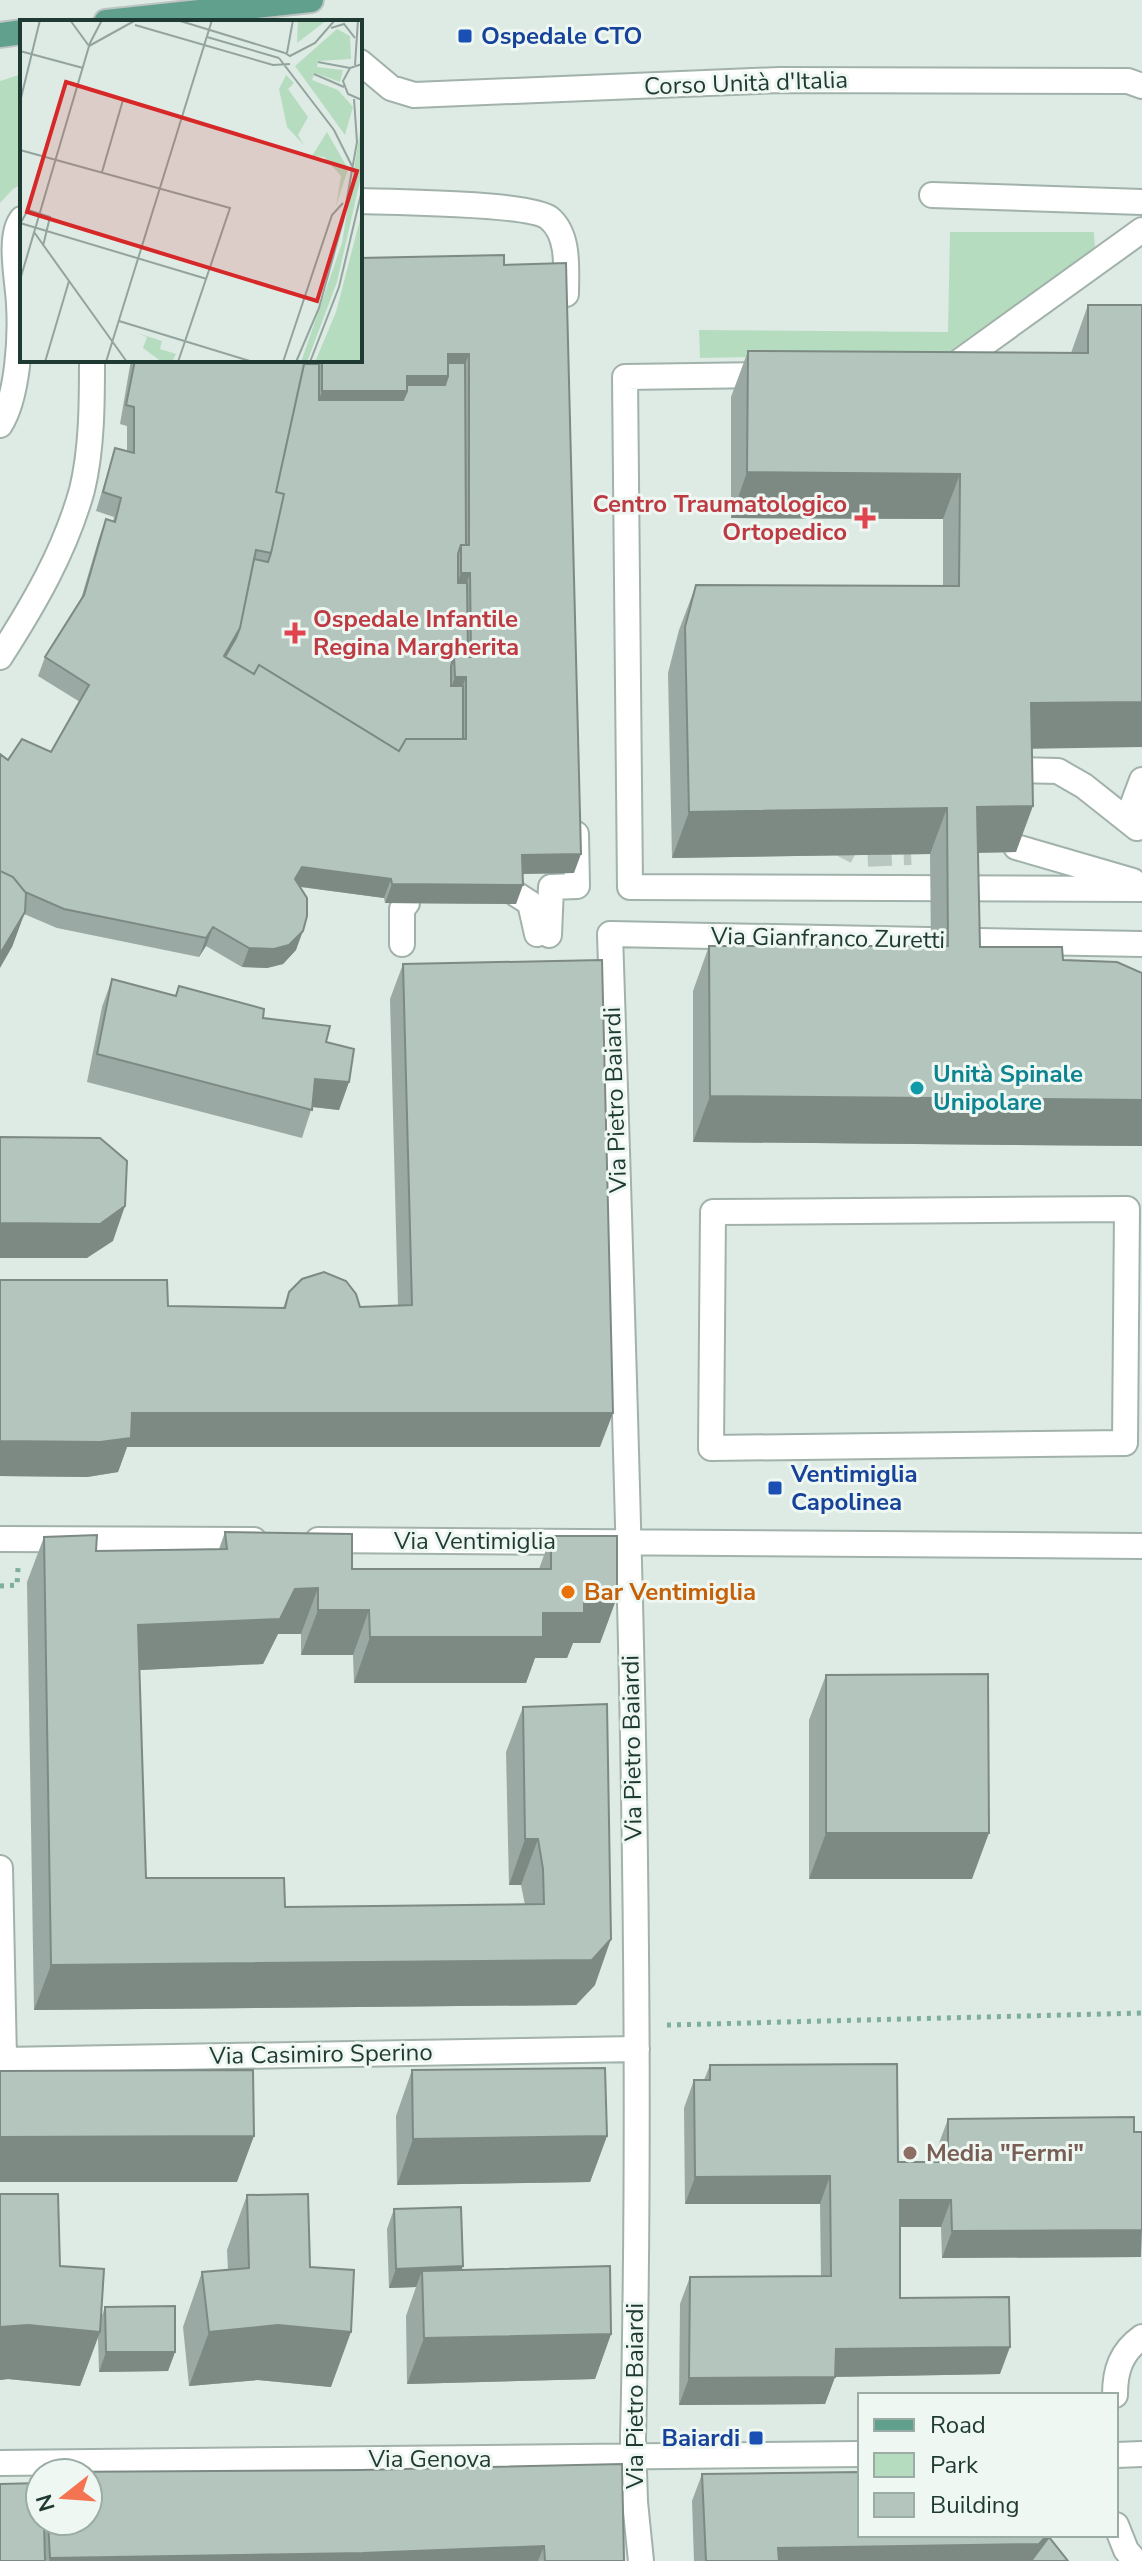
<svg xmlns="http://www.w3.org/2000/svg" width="1142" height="2561" font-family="'Nunito Sans',sans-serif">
	<rect width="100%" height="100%" fill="#deeae4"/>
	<!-- green -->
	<path fill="#b6dcbf" d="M22 74V184L13 189 0 203V81Z
		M950 232H1094L1095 252 947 353 700 358 699 330 948 332Z"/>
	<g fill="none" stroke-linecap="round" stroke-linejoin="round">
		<!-- minor-tunnel -->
		<path stroke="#b8c7c0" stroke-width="24" stroke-dasharray="24 12" stroke-linecap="butt" d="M835 841 862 855 911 853"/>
		<!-- minor casing -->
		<g stroke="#a1b2ab" stroke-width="28">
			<path id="minor" d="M360 62 391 88 414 95 779 80 1128 81 1142 86
				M932 195 1142 202
				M360 201C392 202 530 203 549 218 570 235 566 270 566 294
				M945 372 1142 230
				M769 375 625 377 630 887 1142 889
				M0 425C18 397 21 337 19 304 18 281 8 236 22 219
				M0 657C34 604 65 551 82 490 92 449 92 402 92 360
				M1014 770 1058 771 1084 786 1137 828
				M1137 828 1133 804 1142 780
				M1016 847 1133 881
				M516 894 530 903 537 934
				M549 935 551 887 577 886 576 834
				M402 944V909L407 903
				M1127 1209 1125 1443 711 1448 713 1212Z
				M0 1539 254 1540
				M318 1540 1142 1546
				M0 1868 4 2060 637 2049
				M1115 2395C1115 2370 1121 2352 1142 2337
				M1116 2455 1142 2454
				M0 2463 860 2454
				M1116 2525 1126 2550 1135 2561
				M641 2561 635 2502 633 2439C645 1938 626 1436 610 934L1142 944"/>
		</g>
		<!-- major casing -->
		<g stroke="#bcc4c2" stroke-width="28">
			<path id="major" d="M106 22 311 0
				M0 35 22 32"/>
		</g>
		<!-- path -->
		<path stroke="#7eae9d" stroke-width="5" stroke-dasharray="4 6" stroke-linecap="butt" d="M0 1586 17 1585 18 1568
			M667 2025 1142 2013"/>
		<!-- minor -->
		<use href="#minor" stroke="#fff" stroke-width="24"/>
		<!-- major -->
		<use href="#major" stroke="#62a08e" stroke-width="24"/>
	</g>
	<!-- wall -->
	<path fill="#9aa9a3" d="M504 265 574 873 523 874 516 904 385 903 384 898 300 887 296 950 283 964 267 968 242 967 206 946 199 957 57 928 24 914 12 947 8 760 51 752 80 702 38 676 45 657 81 599 99 538 106 519 113 521 114 517 96 511 115 448 127 451V426L120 424 131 360H360Z
		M1088 305H1142L1032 749 1016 852 978 853 980 947 1142 973V1146L693 1142V991L709 946H931L930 854 672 858 668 673 679 630 696 585 943 586V519L731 518V397L748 351 1071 353Z
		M403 964 600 1447H127L118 1472 87 1477 0 1476V1280L168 1306 283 1308 289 1292 360 1307 398 1306 390 999Z
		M112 979 175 996 179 986 326 1042 349 1082 339 1110 312 1107 302 1138 87 1082 102 1007Z
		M225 1532 352 1569H539L551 1536 617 1597 600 1643H573L567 1658H535L526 1683H354L353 1655H301V1634H278L263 1664 139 1670 146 1878 285 1907 525 1905 521 1885H509L506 1752 523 1707 595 1985 576 2005 34 2010 27 1582 44 1537 96 1551 219 1549Z
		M826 1675 972 1879H809V1720Z
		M710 2065 898 2162H938V2146L948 2119 1134 2132 1141 2257 942 2258 941 2227H900V2298L1000 2374 835 2377 825 2404 679 2405 680 2304 690 2277 821 2276 820 2204H685L684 2108 694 2080H704Z
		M412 2070 607 2136 590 2182 397 2185 396 2116Z
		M0 2194 60 2266 101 2318 105 2307 175 2352 168 2371 99 2372 98 2337 80 2386 8 2379 0 2380Z
		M247 2195 310 2267 331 2387 258 2380 189 2386 183 2327 202 2272 228 2270 227 2250Z
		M394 2209 462 2270 611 2334 595 2379 407 2384 406 2316 416 2287 389 2288 387 2229Z
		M361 2470 624 2561H0L40 2521H88Z
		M702 2474 860 2535H1050L1049 2537 1068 2561H694L692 2501Z"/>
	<!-- shaded-wall -->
	<path fill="#7d8a84" d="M448 354H469L462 373H445Z
		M305 360H320L315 374H301Z
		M407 376H448L441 395 400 410H315L322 391Z
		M747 472 960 474 943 519 731 518Z
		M461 573H470L464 592H454Z
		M455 677H466L459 696H448Z
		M1142 702V747L1014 749 1031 703Z
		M1033 806 1016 852 960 853 977 807Z
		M947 808 930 854 672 858 689 812Z
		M581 854 574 873 515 874 522 855Z
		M302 867 391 879 384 898 295 886V879Z
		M392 884 523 885 516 904 385 903Z
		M25 912 12 947 0 968V954Z
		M213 927 206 946 199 957 206 938Z
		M303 931 296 950 283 964 267 968 242 967 249 948Z
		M315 1079 349 1082 339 1110 305 1106Z
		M710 1096 1142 1100V1146L693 1142Z
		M125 1206 113 1241 87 1258H0V1223Z
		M132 1413H613L600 1447H127L118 1472 87 1477 0 1476V1441Z
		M318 1588 301 1634H278L263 1664 121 1671 138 1625 295 1589Z
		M584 1597H617L600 1643H573L567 1658H535L526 1683H354L370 1637 543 1613Z
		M318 1610H369L353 1655H301Z
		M826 1833H989L972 1879H809Z
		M525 1839H538L521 1885H509Z
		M611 1939 595 1985 576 2005 34 2010 51 1965Z
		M254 2136 237 2182H0V2137Z
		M607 2136 590 2182 397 2185 413 2139Z
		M830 2176 820 2204H685L695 2177Z
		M900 2200H951L941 2227H890Z
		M1142 2230 1141 2257 942 2258 952 2231Z
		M463 2266 456 2285 422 2271 416 2287 389 2288 396 2269Z
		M28 2325 100 2332 80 2386 8 2379 0 2380V2327Z
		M278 2325 351 2332 331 2387 258 2380 189 2386 209 2332Z
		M611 2334 595 2379 407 2384 424 2338Z
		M1010 2347 1000 2374 826 2377 836 2349Z
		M106 2352H175L168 2371 99 2372Z
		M835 2377 825 2404 679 2405 689 2378Z
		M1050 2535 1042 2556 1038 2561H774L778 2548Z
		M544 2546 538 2561H49L50 2558Z"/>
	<!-- building -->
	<path fill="#b3c5bd" stroke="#7d8a84" stroke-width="2" d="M504 255V265L566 263 581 854 522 855 523 885 392 884 391 879 302 867 295 879 307 898V916L303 931 289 945 274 949 249 948 213 927 206 938 64 909 25 892 13 877 0 871V754L8 760 22 739 51 752 89 685 45 657 84 595 106 519 115 522 121 498 103 492 115 448 134 453V407L126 405 135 360H305L276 492 284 494 271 553 256 550 240 628 224 656 254 674 259 665 399 751 406 739H466V677H455L454 656 471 657 470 573H461V545H469V354H448V376H407V391H322V360H360V258Z
		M1088 305H1142V702L1031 703 1033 806 977 807 980 947H1062L1063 960 1117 962 1142 973V1100L710 1096 709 946H948L947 808 689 812 685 627 696 585 959 586 960 474 747 472 748 351 1088 353Z
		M448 363H465L466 545H461L458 554V583H467L468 657 454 656 451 666V686H463V739H406L399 751 259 665 254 674 225 657 236 638 240 628 254 559 268 562 271 553 284 494 276 492 304 364H319V400H403L407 391V385H445L448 376Z
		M0 871 13 877 26 893 25 912 0 954Z
		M602 960 613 1413H132L131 1438 100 1442 0 1441V1280H167L168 1306 285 1308 289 1292 302 1279 324 1272 346 1281 356 1294 360 1307 412 1305 403 964Z
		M112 979 176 996 179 986 264 1009 263 1018 330 1026 326 1042 354 1049 349 1082 315 1079 312 1110 97 1054Z
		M0 1137 100 1138 127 1161 125 1206 100 1224 0 1223Z
		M225 1532 352 1534V1569H551V1536H617V1597H584V1613H543V1637H370L369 1610H318V1588L295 1589 280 1619 138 1625 146 1878H284L285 1907 544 1904 543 1869 538 1839H525L523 1707 607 1704 611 1939 592 1960 51 1965 44 1537 97 1535 96 1551 227 1549Z
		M988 1674 989 1833H826V1675Z
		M897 2064 898 2162H948V2119L1134 2117V2132H1142V2230L952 2231 951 2200H900V2298L1009 2297 1010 2347 836 2349 835 2377 689 2378 690 2277 831 2276 830 2176 695 2177 694 2080H710V2065Z
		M605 2068 607 2136 413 2139 412 2070Z
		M253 2070 254 2136 0 2137V2071Z
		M0 2194H58L60 2266 104 2269 100 2332 28 2325 0 2327Z
		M308 2194 310 2267 354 2270 351 2332 278 2325 209 2332 202 2272 249 2268 247 2195Z
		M461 2207 463 2266 396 2269 394 2209Z
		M610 2266 611 2334 424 2338 422 2271Z
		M175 2306V2352H106L105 2307Z
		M622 2464 624 2561H545L544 2546 363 2553 50 2558 48 2521H88V2473L46 2472 361 2470Z
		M860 2472V2535H1047L1039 2544 778 2548 779 2561H706L702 2474Z
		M40 2483V2521H44L45 2561H0V2484Z
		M1049 2537 1068 2561H1031Z"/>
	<!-- markers -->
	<g fill="#1a4fb4" stroke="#eef7f2" stroke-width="3">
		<rect x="457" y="28" width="16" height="16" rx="4"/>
		<rect x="767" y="1480" width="16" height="16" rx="4"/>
		<rect x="748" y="2430" width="16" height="16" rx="4"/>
	</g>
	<g fill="#e0444e" stroke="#eef7f2" stroke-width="3">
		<path d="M861 506h8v8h8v8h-8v8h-8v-8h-8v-8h8z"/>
		<path d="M291 621h8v8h8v8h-8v8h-8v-8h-8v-8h8z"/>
	</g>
	<circle fill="#0f9aa8" stroke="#eef7f2" stroke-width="3" cx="917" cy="1088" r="8"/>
	<circle fill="#e8710a" stroke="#eef7f2" stroke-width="3" cx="568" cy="1592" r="8"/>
	<circle fill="#8d6e63" stroke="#eef7f2" stroke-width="3" cx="910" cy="2153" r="8"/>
	<g text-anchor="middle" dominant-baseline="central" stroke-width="6" stroke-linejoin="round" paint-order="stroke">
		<!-- transit labels -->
		<g font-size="24" font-weight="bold" fill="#164399" stroke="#eef7f2" text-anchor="start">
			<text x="481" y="36">Ospedale CTO</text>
			<text x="791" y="1474">Ventimiglia<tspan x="791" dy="28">Capolinea</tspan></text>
			<text x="740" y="2438" text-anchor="end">Baiardi</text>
		</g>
		<!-- street labels -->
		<g font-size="24" fill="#1f3a32" stroke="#eef7f2">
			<text transform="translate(746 83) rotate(-2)">Corso Unità d'Italia</text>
			<text transform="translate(828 938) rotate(1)">Via Gianfranco Zuretti</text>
			<text transform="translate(615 1100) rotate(-92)">Via Pietro Baiardi</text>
			<text x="475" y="1541">Via Ventimiglia</text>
			<text transform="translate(632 1748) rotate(-91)">Via Pietro Baiardi</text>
			<text transform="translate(321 2054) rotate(-1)">Via Casimiro Sperino</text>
			<text transform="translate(635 2396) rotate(-90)">Via Pietro Baiardi</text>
			<text x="430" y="2459">Via Genova</text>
		</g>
		<!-- health labels -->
		<g font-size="24" font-weight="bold" fill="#be3a42" stroke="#eef7f2" text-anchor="end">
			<text x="847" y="504">Centro Traumatologico<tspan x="847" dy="28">Ortopedico</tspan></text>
			<text x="313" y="619" text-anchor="start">Ospedale Infantile<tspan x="313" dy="28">Regina Margherita</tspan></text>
		</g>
		<!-- culture labels -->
		<g font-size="24" font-weight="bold" fill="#0d838f" stroke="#eef7f2" text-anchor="start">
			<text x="933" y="1074">Unità Spinale<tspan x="933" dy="28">Unipolare</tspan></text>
		</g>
		<!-- food labels -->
		<g font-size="24" font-weight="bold" fill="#c56008" stroke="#eef7f2" text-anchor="start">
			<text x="584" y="1592">Bar Ventimiglia</text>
		</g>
		<!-- education labels -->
		<g font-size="24" font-weight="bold" fill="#785e54" stroke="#eef7f2" text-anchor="start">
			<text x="926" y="2153">Media "Fermi"</text>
		</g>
	</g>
	<!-- overview -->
	<g transform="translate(20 20)">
		<rect width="342" height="342" fill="#deeae4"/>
		<path d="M278 0H307L277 23ZM317 9 330 16 331 39 298 41 297 47 323 50 320 62 295 53 292 60 318 70 333 87 325 115 275 46ZM266 55 274 63 268 69 288 97 278 115 284 125 267 107 259 69ZM342 100V152L317 262 287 342H281L322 223ZM307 112 328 149 316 186 321 156 304 137 292 136ZM342 192V342H295L316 292ZM114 312 142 321 140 329 156 334 152 342H142L123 328 127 317Z" fill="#b6dcbf"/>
		<path fill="none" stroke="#92a49d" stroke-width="2" d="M50 0 69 26M157 0 265 33M115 5 253 45 270 44M311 8 324 4 335 18M187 17 259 38M69 26 116 0M0 31 63 48M265 33 270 36 295 23 315 0M267 33 273 0M259 38 314 110 332 146M298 42 330 48M342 44 330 48 323 61 328 74 342 80M335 45 338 0M294 54 324 67M0 82 20 0M0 130 210 188 158 342M82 152 103 80 162 97M0 203 187 259M0 204 8 190 30 197 23 226M14 212 107 342M0 260 70 23 82 0M99 301 233 342M25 342 49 261M86 342 192 0M263 342 312 195 323 183M276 342 299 288 323 201 337 122 334 79M290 342 319 267 342 170"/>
		<path fill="#d62828" fill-opacity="0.15" stroke="#d62828" stroke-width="4" d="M46 62 337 151 297 281 7 192Z"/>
		<rect width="342" height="342" fill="none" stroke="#1f3a32" stroke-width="4"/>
	</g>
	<!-- legend -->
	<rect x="858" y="2393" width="260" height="144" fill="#eef7f2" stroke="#9baba5" stroke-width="2"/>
	<rect x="874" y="2419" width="40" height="12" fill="#62a08e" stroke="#9baba5" stroke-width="2"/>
	<text x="930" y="2433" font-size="24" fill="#1f3a32">Road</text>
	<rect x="874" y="2453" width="40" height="24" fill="#b6dcbf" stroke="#9baba5" stroke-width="2"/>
	<text x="930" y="2473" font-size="24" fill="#1f3a32">Park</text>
	<rect x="874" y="2493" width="40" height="24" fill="#b3c5bd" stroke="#9baba5" stroke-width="2"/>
	<text x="930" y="2513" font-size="24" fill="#1f3a32">Building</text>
	<!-- north arrow -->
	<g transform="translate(64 2497) rotate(253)"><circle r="38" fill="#eef7f2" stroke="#9baba5" stroke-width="2"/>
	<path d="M0-6L14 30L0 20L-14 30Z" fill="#f47452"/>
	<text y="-12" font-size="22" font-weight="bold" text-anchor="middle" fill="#1f3a32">N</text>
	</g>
</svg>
